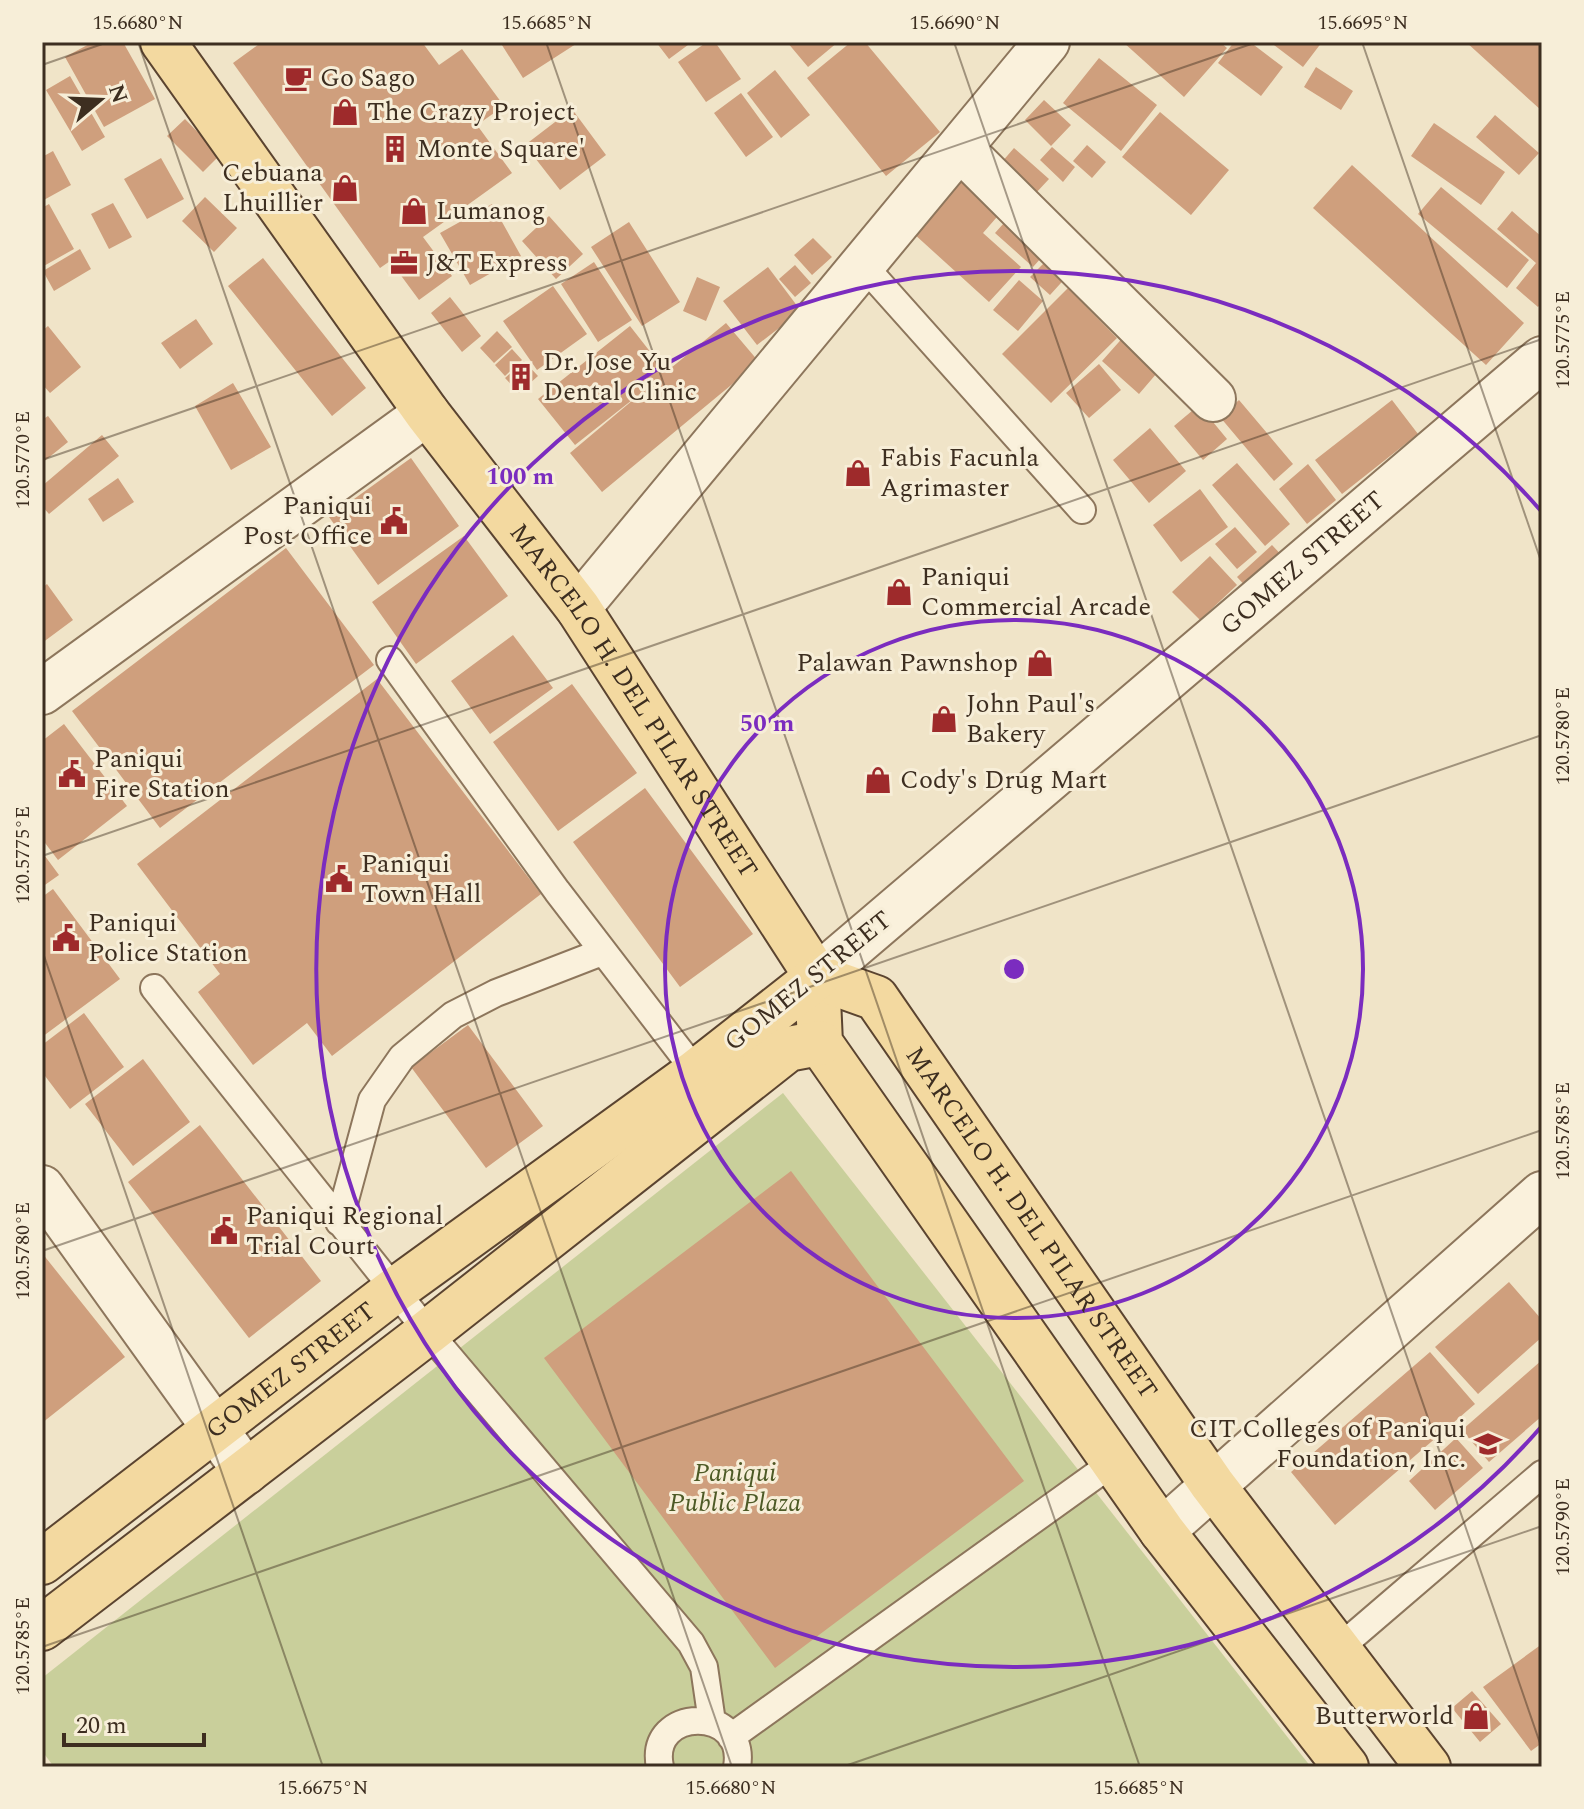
<svg xmlns="http://www.w3.org/2000/svg" width="1584" height="1809" font-family="Spectral,serif">
	<rect width="100%" height="100%" fill="#f0e4c8"/>
	<!-- green -->
	<path fill="#c9cf9b" d="M783 1093 1311 1767H54L42 1751V1678Z"/>
	<!-- building -->
	<path fill="#cf9f7d" d="M93 42H123L155 99 104 127 65 57Z
		M262 42H422L439 65 462 49 504 106 477 125 512 173 423 237 452 276 419 300 391 262 406 250 380 268 233 63Z
		M500 42H579L523 78Z
		M656 42H692L669 59Z
		M707 42H715L741 79 706 102 678 62Z
		M787 42H838L808 67Z
		M851 42H865L940 132 886 176 807 78Z
		M1123 42H1220L1227 48 1184 97Z
		M1234 42H1250L1283 67 1261 96 1218 63Z
		M1270 42H1322L1303 67Z
		M1466 42H1542V111Z
		M1099 58 1157 105 1121 151 1063 103Z
		M1316 67 1353 91 1341 110 1304 87Z
		M775 70 810 115 781 138 747 93Z
		M70 76 105 137 82 151 46 90Z
		M741 93 773 137 746 157 714 113Z
		M1044 100 1071 125 1051 146 1025 120Z
		M572 109 606 155 560 190 525 145Z
		M1160 112 1229 170 1191 215 1122 157Z
		M1495 115 1539 153 1519 175 1476 137Z
		M185 119 220 155 203 172 167 136Z
		M1434 123 1505 172 1481 205 1411 156Z
		M1087 145 1106 162 1092 178 1073 161Z
		M1052 147 1075 167 1063 182 1040 160Z
		M1014 148 1049 179 1035 194 1001 163Z
		M53 151 71 185 42 201V157Z
		M161 158 184 199 147 219 124 179Z
		M1352 165 1524 323 1486 365 1313 208Z
		M965 176 1003 210 983 233 1021 267 989 302 913 233Z
		M1441 187 1529 260 1507 288 1418 214Z
		M205 197 237 228 214 252 182 221Z
		M113 203 132 237 109 249 91 214Z
		M49 204 74 249 42 267V208Z
		M492 204 521 256 470 285 440 233Z
		M1512 211 1542 237V302L1538 307 1516 288 1536 263 1497 229Z
		M1012 214 1050 248 1033 267 995 233Z
		M549 216 583 254 556 279 522 241Z
		M629 222 680 302 642 326 591 247Z
		M813 238 832 257 812 275 794 255Z
		M80 249 91 269 54 291 43 271Z
		M1051 256 1070 273 1050 295 1030 277Z
		M263 258 366 388 332 416 228 286Z
		M594 262 632 320 598 342 561 284Z
		M795 265 811 283 795 297 779 279Z
		M768 267 801 311 757 345 723 301Z
		M697 277 720 287 706 321 683 311Z
		M1019 280 1043 301 1018 331 993 310Z
		M553 286 587 334 537 370 503 321Z
		M1068 288 1117 338 1051 403 1002 354Z
		M450 297 481 336 462 352 431 313Z
		M196 319 213 344 180 369 161 343Z
		M726 323 759 362 602 492 570 453 646 389 575 445 538 399 630 326 666 372Z
		M48 326 81 367 50 393 42 384V331Z
		M497 331 512 347 494 363 480 348Z
		M1126 334 1163 366 1139 394 1102 361Z
		M512 349 522 360 505 376 495 365Z
		M524 361 538 376 519 393 505 378Z
		M1099 364 1121 390 1089 418 1066 393Z
		M233 383 271 447 231 470 195 406Z
		M1239 400 1293 464 1274 481 1220 417Z
		M1392 400 1418 434 1342 494 1315 460Z
		M1199 405 1227 439 1203 460 1174 426Z
		M48 416 68 442 42 463V420Z
		M1150 428 1186 471 1149 503 1113 460Z
		M102 435 119 456 49 514 42 506V486Z
		M411 458 459 526 378 585 329 517Z
		M1237 463 1290 524 1265 546 1212 485Z
		M1308 464 1336 500 1307 524 1279 489Z
		M118 478 134 502 103 522 88 499Z
		M1200 489 1228 527 1181 562 1153 525Z
		M1235 527 1257 552 1237 569 1215 544Z
		M464 536 508 596 416 664 372 602Z
		M1272 545 1286 560 1251 592 1237 577Z
		M286 548 374 665 160 828 72 711Z
		M1210 556 1237 585 1200 620 1172 592Z
		M47 584 73 620 42 643V588Z
		M513 635 553 688 490 734 451 681Z
		M377 679 541 894 332 1056 307 1023 253 1065 198 992 220 974 137 864Z
		M572 684 637 773 558 831 493 742Z
		M64 724 127 806 58 860 42 839V741Z
		M645 788 753 934 680 987 573 842Z
		M42 852 59 875 42 887Z
		M53 889 120 979 42 1037V897Z
		M84 1013 124 1067 70 1109 42 1072V1045Z
		M468 1025 543 1126 486 1168 411 1067Z
		M143 1059 190 1122 133 1166 85 1104Z
		M200 1125 321 1281 249 1338 128 1182Z
		M791 1171 1024 1481 775 1668 544 1358Z
		M42 1253 125 1357 42 1423Z
		M1509 1282 1542 1320V1337L1478 1394 1435 1347Z
		M1430 1352 1475 1404 1335 1525 1291 1472Z
		M1542 1360V1416L1489 1462 1462 1430Z
		M1456 1438 1483 1468 1435 1510 1409 1481Z
		M1542 1644V1743L1531 1751 1483 1687Z
		M1472 1691 1501 1724 1480 1742 1452 1708Z"/>
	<g fill="none" stroke-linecap="round" stroke-linejoin="round">
		<!-- service casing -->
		<g stroke="#8d765c" stroke-width="30">
			<path id="service" d="M863 265 1082 510
				M390 660 557 891 696 1072
				M154 988 428 1332 691 1643 704 1667 712 1722
				M339 1222 372 1100 402 1057 453 1015 496 993 602 952
				M1338 1649 1542 1474
				M731 1737 1114 1462
				M660 1767C647 1706 748 1705 737 1767"/>
		</g>
		<!-- minor casing -->
		<g stroke="#8d765c" stroke-width="48">
			<g id="minor">
				<path d="M960 148 1213 399"/>
				<path d="M578 608 1047 42"/>
				<path d="M42 692 427 413"/>
				<path id="s1" d="M817 977 1542 359"/>
				<path d="M42 1188 246 1472"/>
				<path d="M1162 1531 1542 1194"/>
			</g>
		</g>
		<!-- primary casing -->
		<g stroke="#5b4430" stroke-width="48">
			<g id="primary">
				<path id="s2" d="M163 42 427 413 578 608 817 977 820 1043 1162 1531 1346 1767"/>
				<path id="s3" d="M817 977 876 998 1212 1484 1428 1767"/>
				<path id="s4" d="M42 1562 395 1290 696 1072 817 977"/>
				<path d="M42 1628 428 1332 788 1049 820 1043"/>
			</g>
		</g>
		<!-- service -->
		<use href="#service" stroke="#faf1dc" stroke-width="26"/>
		<!-- minor -->
		<use href="#minor" stroke="#faf1dc" stroke-width="44"/>
		<!-- primary -->
		<use href="#primary" stroke="#f3d9a0" stroke-width="44"/>
	</g>
	<!-- ticks -->
	<path fill="none" stroke="#3d2e20" stroke-width="2" stroke-opacity="0.45" d="M138 42 732 1767M546 42 1140 1767M954 42 1542 1749M1362 42 1542 564M42 65 108 42M42 460 1257 42M42 856 1542 339M42 950 323 1767M42 1251 1542 735M42 1647 1542 1130M842 1767 1542 1526"/>
	<!-- distance rings -->
	<g fill="none" stroke="#7b2cbf" stroke-width="4">
		<circle cx="1014" cy="969" r="349"/>
		<path d="M1541 1427A698 698 0 1 1 1541 511"/>
	</g>
	<!-- icons -->
	<defs>
		<g id="cafe-bare" transform="scale(2.16)"><path d="M-5.5-4.5H6V0H3Q3 3.5 0 3.5H-2.5Q-5.5 3.5-5.5 0ZM3-3.2v2h1.7v-2ZM-6 4.5H4V6H-6Z" fill="#9e2a2b" stroke="#f7eed8" stroke-width="2.5" paint-order="stroke"/></g>
		<g id="shop-bare" transform="scale(2.16)"><path d="M-5-2.5h2.3a2.7 3.5 0 0 1 5.4 0H5L5.5 6h-11ZM-1.5-2.5h3a1.5 2.3 0 0 0-3 0Z" fill="#9e2a2b" stroke="#f7eed8" stroke-width="2.5" paint-order="stroke"/></g>
		<g id="building-bare" transform="scale(2.16)"><path d="M-4-6H4V6H1V3H-1V6H-4ZM-2.5-4.3h1.7v1.8h-1.7ZM.8-4.3h1.7v1.8H.8ZM-2.5-1h1.7V.8h-1.7ZM.8-1h1.7V.8H.8Z" fill="#9e2a2b" stroke="#f7eed8" stroke-width="2.5" paint-order="stroke"/></g>
		<g id="office-bare" transform="scale(2.16)"><path d="M-6-3h4V-5.5h4V-3h4V5H-6ZM-1-4.5V-3h2v-1.5ZM-6 0V1H6V0Z" fill="#9e2a2b" stroke="#f7eed8" stroke-width="2.5" paint-order="stroke"/></g>
		<g id="civic-bare" transform="scale(2.16)"><path d="M-.6-6.5H3V-4.5H.6V-3L4-1V1h2V6H-6V1h2V-1L-.6-3ZM-1.2 2.5V6h2.4V2.5Z" fill="#9e2a2b" stroke="#f7eed8" stroke-width="2.5" paint-order="stroke"/></g>
		<g id="university-bare" transform="scale(2.16)"><path d="M0-5L7-2L0 1L-7-2ZM-4 1L0 2.5L4 1V4Q0 6-4 4Z" fill="#9e2a2b" stroke="#f7eed8" stroke-width="2.5" paint-order="stroke"/></g>
	</defs>
	<g fill-rule="evenodd">
		<use href="#cafe-bare" x="298" y="78"/>
		<use href="#shop-bare" x="345" y="112"/>
		<use href="#building-bare" x="395" y="149"/>
		<use href="#shop-bare" x="345" y="188"/>
		<use href="#shop-bare" x="414" y="211"/>
		<use href="#office-bare" x="404" y="263"/>
		<use href="#building-bare" x="521" y="377"/>
		<use href="#shop-bare" x="858" y="473"/>
		<use href="#civic-bare" x="394" y="521"/>
		<use href="#shop-bare" x="899" y="592"/>
		<use href="#shop-bare" x="1040" y="663"/>
		<use href="#shop-bare" x="944" y="719"/>
		<use href="#civic-bare" x="72" y="774"/>
		<use href="#shop-bare" x="878" y="780"/>
		<use href="#civic-bare" x="339" y="879"/>
		<use href="#civic-bare" x="66" y="938"/>
		<use href="#civic-bare" x="224" y="1231"/>
		<use href="#university-bare" x="1488" y="1444"/>
		<use href="#shop-bare" x="1476" y="1716"/>
	</g>
	<g text-anchor="middle" dominant-baseline="central" stroke-width="6" stroke-linejoin="round" paint-order="stroke">
		<!-- poi labels -->
		<g font-size="26" fill="#3d2e20" stroke="#f7eed8" text-anchor="start">
			<text x="320" y="78">Go Sago</text>
			<text x="367" y="112">The Crazy Project</text>
			<text x="417" y="149">Monte Square'</text>
			<text x="323" y="173" text-anchor="end">Cebuana<tspan x="323" dy="30">Lhuillier</tspan></text>
			<text x="436" y="211">Lumanog</text>
			<text x="426" y="263">J&amp;T Express</text>
			<text x="543" y="362">Dr. Jose Yu<tspan x="543" dy="30">Dental Clinic</tspan></text>
			<text x="880" y="458">Fabis Facunla<tspan x="880" dy="30">Agrimaster</tspan></text>
			<text x="372" y="506" text-anchor="end">Paniqui<tspan x="372" dy="30">Post Office</tspan></text>
			<text x="921" y="577">Paniqui<tspan x="921" dy="30">Commercial Arcade</tspan></text>
			<text x="1018" y="663" text-anchor="end">Palawan Pawnshop</text>
			<text x="966" y="704">John Paul's<tspan x="966" dy="30">Bakery</tspan></text>
			<text x="94" y="759">Paniqui<tspan x="94" dy="30">Fire Station</tspan></text>
			<text x="900" y="780">Cody's Drug Mart</text>
			<text x="361" y="864">Paniqui<tspan x="361" dy="30">Town Hall</tspan></text>
			<text x="88" y="923">Paniqui<tspan x="88" dy="30">Police Station</tspan></text>
			<text x="246" y="1216">Paniqui Regional<tspan x="246" dy="30">Trial Court</tspan></text>
			<text x="1466" y="1429" text-anchor="end">CIT Colleges of Paniqui<tspan x="1466" dy="30">Foundation, Inc.</tspan></text>
			<text x="1454" y="1716" text-anchor="end">Butterworld</text>
		</g>
		<!-- street labels -->
		<g font-size="26" fill="#3d2e20" stroke="#f7eed8">
			<text stroke="none"><textPath href="#s1" startOffset="638">GOMEZ STREET</textPath></text>
			<text stroke="none"><textPath href="#s2" startOffset="810">MARCELO H. DEL PILAR STREET</textPath></text>
			<text transform="translate(808 981) rotate(-39)">GOMEZ STREET</text>
			<text stroke="none"><textPath href="#s3" startOffset="336">MARCELO H. DEL PILAR STREET</textPath></text>
			<text stroke="none"><textPath href="#s4" startOffset="314">GOMEZ STREET</textPath></text>
		</g>
		<!-- park labels -->
		<g font-size="26" font-style="italic" fill="#4d5a26" stroke="#f7eed8">
			<text x="735" y="1473">Paniqui<tspan x="735" dy="30">Public Plaza</tspan></text>
		</g>
	</g>
	<circle cx="1014" cy="969" r="12" fill="#7b2cbf" stroke="#f7eed8" stroke-width="4"/>
	<g font-size="24" text-anchor="middle" font-weight="bold" fill="#7b2cbf" stroke="#f7eed8" stroke-width="6" stroke-linejoin="round" paint-order="stroke">
		<text x="520" y="484">100 m</text>
		<text x="767" y="731">50 m</text>
	</g>
	<!-- border -->
	<rect width="1584" height="1809" fill="none" stroke="#f7eed8" stroke-width="88"/>
	<!-- north arrow -->
	<g transform="translate(100 100) rotate(71)" stroke="#f7eed8" stroke-width="6" paint-order="stroke">
	<path d="M0-6L14 30L0 20L-14 30Z" fill="#3d2e20"/>
	<text y="-12" font-size="22" font-weight="bold" text-anchor="middle" fill="#3d2e20">N</text>
	</g>
	<!-- scale -->
	<path d="M64 1733v12h140v-12" fill="none" stroke="#3d2e20" stroke-width="4"/>
	<text x="76" y="1733" font-size="24" fill="#3d2e20" stroke="#f7eed8" stroke-width="6" paint-order="stroke">20 m</text>
	<rect x="44" y="44" width="1496" height="1721" fill="none" stroke="#3d2e20" stroke-width="3"/>
	<g font-size="20" text-anchor="middle" fill="#3d2e20">
		<text x="138" y="29">15.6680°N</text>
		<text x="547" y="29">15.6685°N</text>
		<text x="955" y="29">15.6690°N</text>
		<text x="1363" y="29">15.6695°N</text>
		<text transform="translate(1562 340) rotate(-90)" y="7">120.5775°E</text>
		<text transform="translate(22 460) rotate(-90)" y="7">120.5770°E</text>
		<text transform="translate(1562 736) rotate(-90)" y="7">120.5780°E</text>
		<text transform="translate(22 855) rotate(-90)" y="7">120.5775°E</text>
		<text transform="translate(1562 1131) rotate(-90)" y="7">120.5785°E</text>
		<text transform="translate(22 1251) rotate(-90)" y="7">120.5780°E</text>
		<text transform="translate(1562 1527) rotate(-90)" y="7">120.5790°E</text>
		<text transform="translate(22 1646) rotate(-90)" y="7">120.5785°E</text>
		<text x="323" y="1794">15.6675°N</text>
		<text x="731" y="1794">15.6680°N</text>
		<text x="1139" y="1794">15.6685°N</text>
	</g>
</svg>
